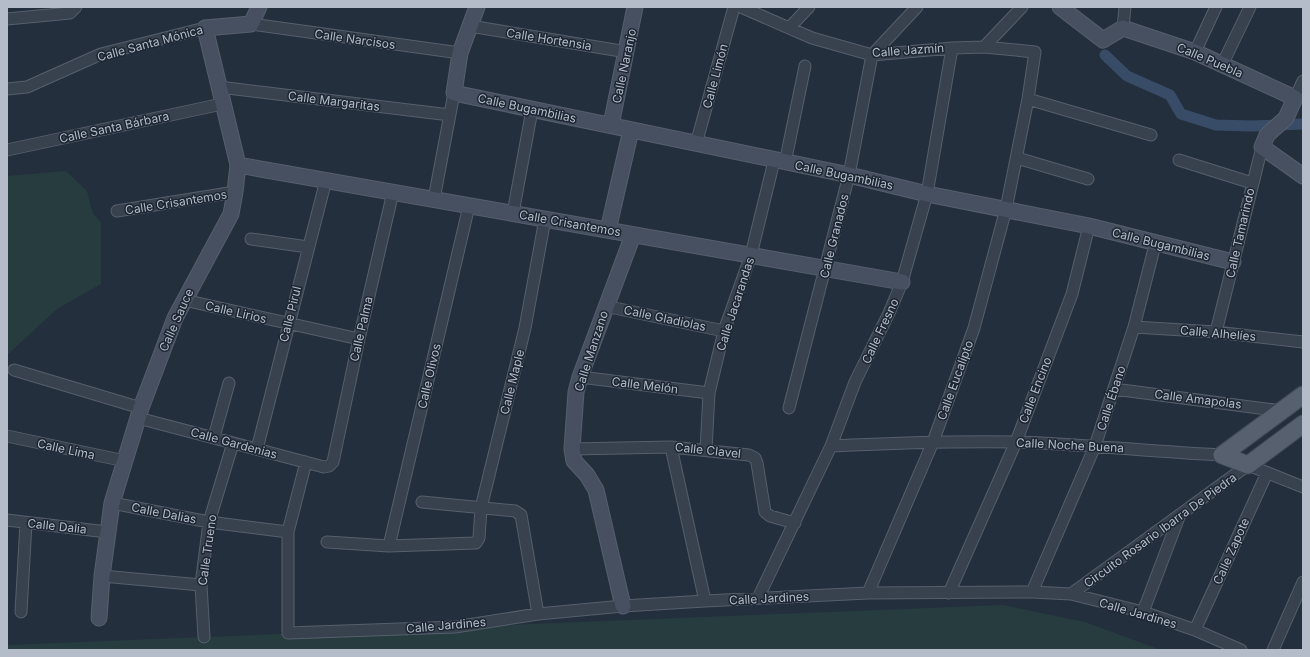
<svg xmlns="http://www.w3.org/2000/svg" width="1310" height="657" font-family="Inter,sans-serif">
	<rect width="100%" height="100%" fill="#242f3e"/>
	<!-- green -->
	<path fill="#263c3f" d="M66 171 87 191 93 214 101 222V284L57 309 7 355V176Z
		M1003 605 1085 622 1161 650H7V645Z"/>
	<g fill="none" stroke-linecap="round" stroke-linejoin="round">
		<!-- canal -->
		<path stroke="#394c67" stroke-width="11" d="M1105 55 1127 76 1170 95 1181 114 1216 125 1251 126 1303 124"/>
		<!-- street casing -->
		<g stroke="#565f6c" stroke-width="13">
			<path id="street" d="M741 7 812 38 872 55 952 48 984 47 1035 52 1028 99 1006 209 974 328 933 442 868 593
				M7 19 70 13 76 7
				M251 24 460 53
				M470 26 627 52
				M789 28 809 7
				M1123 28 1125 7
				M984 47 1022 7
				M1195 52 1216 7
				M1222 65 1250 7
				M219 87 450 115
				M7 89 27 87 101 54 205 28
				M1295 98 1303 81
				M1028 99 1151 135
				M696 144 734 7
				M7 150 222 104
				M1017 158 1088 179
				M1179 160 1252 183
				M785 163 805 66
				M434 199 454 93
				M117 211 235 192
				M513 213 532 110
				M251 239 308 247
				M184 300 359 339
				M605 306 724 331
				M1134 327 1216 332 1303 342
				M1216 332 1262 147
				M14 370 141 408
				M580 377 709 393
				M1114 389 1282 411
				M789 408 849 175 872 55 917 7
				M138 418 324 467 329 466 333 462 359 339 393 192
				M7 436 125 461
				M214 437 229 383
				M831 446C893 443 954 441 1016 442 1085 444 1153 452 1222 455
				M671 447 705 601
				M257 449 326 180
				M572 449 671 447 749 455 755 458 757 463 765 512 770 516 795 523
				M706 450 709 393 724 331 751 255 774 161
				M306 462 288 532V633L455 627 538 614 623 606 705 601 868 593 1032 592 1071 594 1143 612 1195 630 1241 650
				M422 502 515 511 521 515 538 614
				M112 503 209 522 288 532
				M7 520 107 532
				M327 542 389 546 476 543 479 538 481 508 525 328 545 219
				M389 546 469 206
				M102 576 201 585
				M1032 592 1095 446 1134 327 1156 241
				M949 593 1016 442 1072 294 1089 226
				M1071 594 1248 465 1303 487
				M758 598 831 446 855 382 889 313 902 282 927 194 952 48
				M21 612 26 523
				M1143 612 1179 517
				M1195 630 1267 473
				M204 637 201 585 209 522 233 443
				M1273 650 1303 582"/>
		</g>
		<!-- secondary casing -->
		<g stroke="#565f6c" stroke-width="17">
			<path id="secondary" d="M477 7 460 53 454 93 849 175 927 194 1089 226 1233 262
				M1060 7 1103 40 1123 28 1195 52 1295 98 1286 118 1267 135 1262 147 1303 176
				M611 125 635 7
				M238 165 902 282
				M608 230 631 130
				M623 606 596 490 587 475 574 461 572 449 576 392 580 377 633 235
				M99 618 102 576 112 503 141 408 175 318 231 214 235 192 238 165 205 28 251 24 259 7"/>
		</g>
		<!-- primary casing -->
		<g stroke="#414a57" stroke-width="19">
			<path id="primary" d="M1222 455 1303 395
				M1222 455 1248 465 1303 424"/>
		</g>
		<!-- street -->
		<use href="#street" stroke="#38414e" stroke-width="11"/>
		<!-- secondary -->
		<use href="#secondary" stroke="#465061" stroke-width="15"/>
		<!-- primary -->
		<use href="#primary" stroke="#56606e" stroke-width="17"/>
	</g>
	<g text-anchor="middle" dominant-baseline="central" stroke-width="3" stroke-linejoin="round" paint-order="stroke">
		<!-- street labels -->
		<g font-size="12" fill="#b4bcc9" stroke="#1d2633">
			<text transform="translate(355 39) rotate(8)">Calle Narcisos</text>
			<text transform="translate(549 39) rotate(9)">Calle Hortensia</text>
			<text transform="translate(150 43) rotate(-15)">Calle Santa Mónica</text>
			<text transform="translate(908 50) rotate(-4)">Calle Jazmín</text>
			<text transform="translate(1210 60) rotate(23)">Calle Puebla</text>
			<text transform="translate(624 66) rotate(-78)">Calle Naranjo</text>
			<text transform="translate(715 76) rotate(-75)">Calle Limón</text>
			<text transform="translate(334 101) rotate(7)">Calle Margaritas</text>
			<text transform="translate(527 108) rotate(12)">Calle Bugambilias</text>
			<text transform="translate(114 127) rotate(-12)">Calle Santa Bárbara</text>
			<text transform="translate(844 175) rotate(12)">Calle Bugambilias</text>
			<text transform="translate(176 202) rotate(-9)">Calle Crisantemos</text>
			<text transform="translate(570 223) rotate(10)">Calle Crisantemos</text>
			<text transform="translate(1240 233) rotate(-77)">Calle Tamarindo</text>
			<text transform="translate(834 236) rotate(-76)">Calle Granados</text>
			<text transform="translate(1161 244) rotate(14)">Calle Bugambilias</text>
			<text transform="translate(735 304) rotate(-72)">Calle Jacarandas</text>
			<text transform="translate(236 312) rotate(13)">Calle Lirios</text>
			<text transform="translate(290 314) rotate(-76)">Calle Pirul</text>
			<text transform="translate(665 318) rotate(12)">Calle Gladiolas</text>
			<text transform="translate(176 320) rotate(-66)">Calle Sauce</text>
			<text transform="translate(361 329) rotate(-77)">Calle Palma</text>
			<text transform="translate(880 331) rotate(-65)">Calle Fresno</text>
			<text transform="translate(1218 333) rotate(5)">Calle Alhelíes</text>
			<text transform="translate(591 351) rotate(-72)">Calle Manzano</text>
			<text transform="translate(429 376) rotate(-77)">Calle Olivos</text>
			<text transform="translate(955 380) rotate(-70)">Calle Eucalipto</text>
			<text transform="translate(512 382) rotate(-76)">Calle Maple</text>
			<text transform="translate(645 385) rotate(7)">Calle Melón</text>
			<text transform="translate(1035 390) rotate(-69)">Calle Encino</text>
			<text transform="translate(1111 398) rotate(-72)">Calle Ébano</text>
			<text transform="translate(1198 399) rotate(7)">Calle Amapolas</text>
			<text transform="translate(234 443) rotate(15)">Calle Gardenias</text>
			<text transform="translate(1070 445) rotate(3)">Calle Noche Buena</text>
			<text transform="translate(66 449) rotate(12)">Calle Lima</text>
			<text transform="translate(708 450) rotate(6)">Calle Clavel</text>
			<text transform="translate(164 513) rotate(11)">Calle Dalias</text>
			<text transform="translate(57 526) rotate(6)">Calle Dalia</text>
			<text transform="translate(1160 530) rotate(-36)">Circuito Rosario Ibarra De Piedra</text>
			<text transform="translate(207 550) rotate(-82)">Calle Trueno</text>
			<text transform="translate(1231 551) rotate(-66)">Calle Zapote</text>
			<text transform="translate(769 598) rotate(-3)">Calle Jardines</text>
			<text transform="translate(1138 613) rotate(16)">Calle Jardines</text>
			<text transform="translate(446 625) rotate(-5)">Calle Jardines</text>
		</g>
	</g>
	<!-- border -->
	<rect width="1310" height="657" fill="none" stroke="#b4bcc9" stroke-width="16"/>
</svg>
